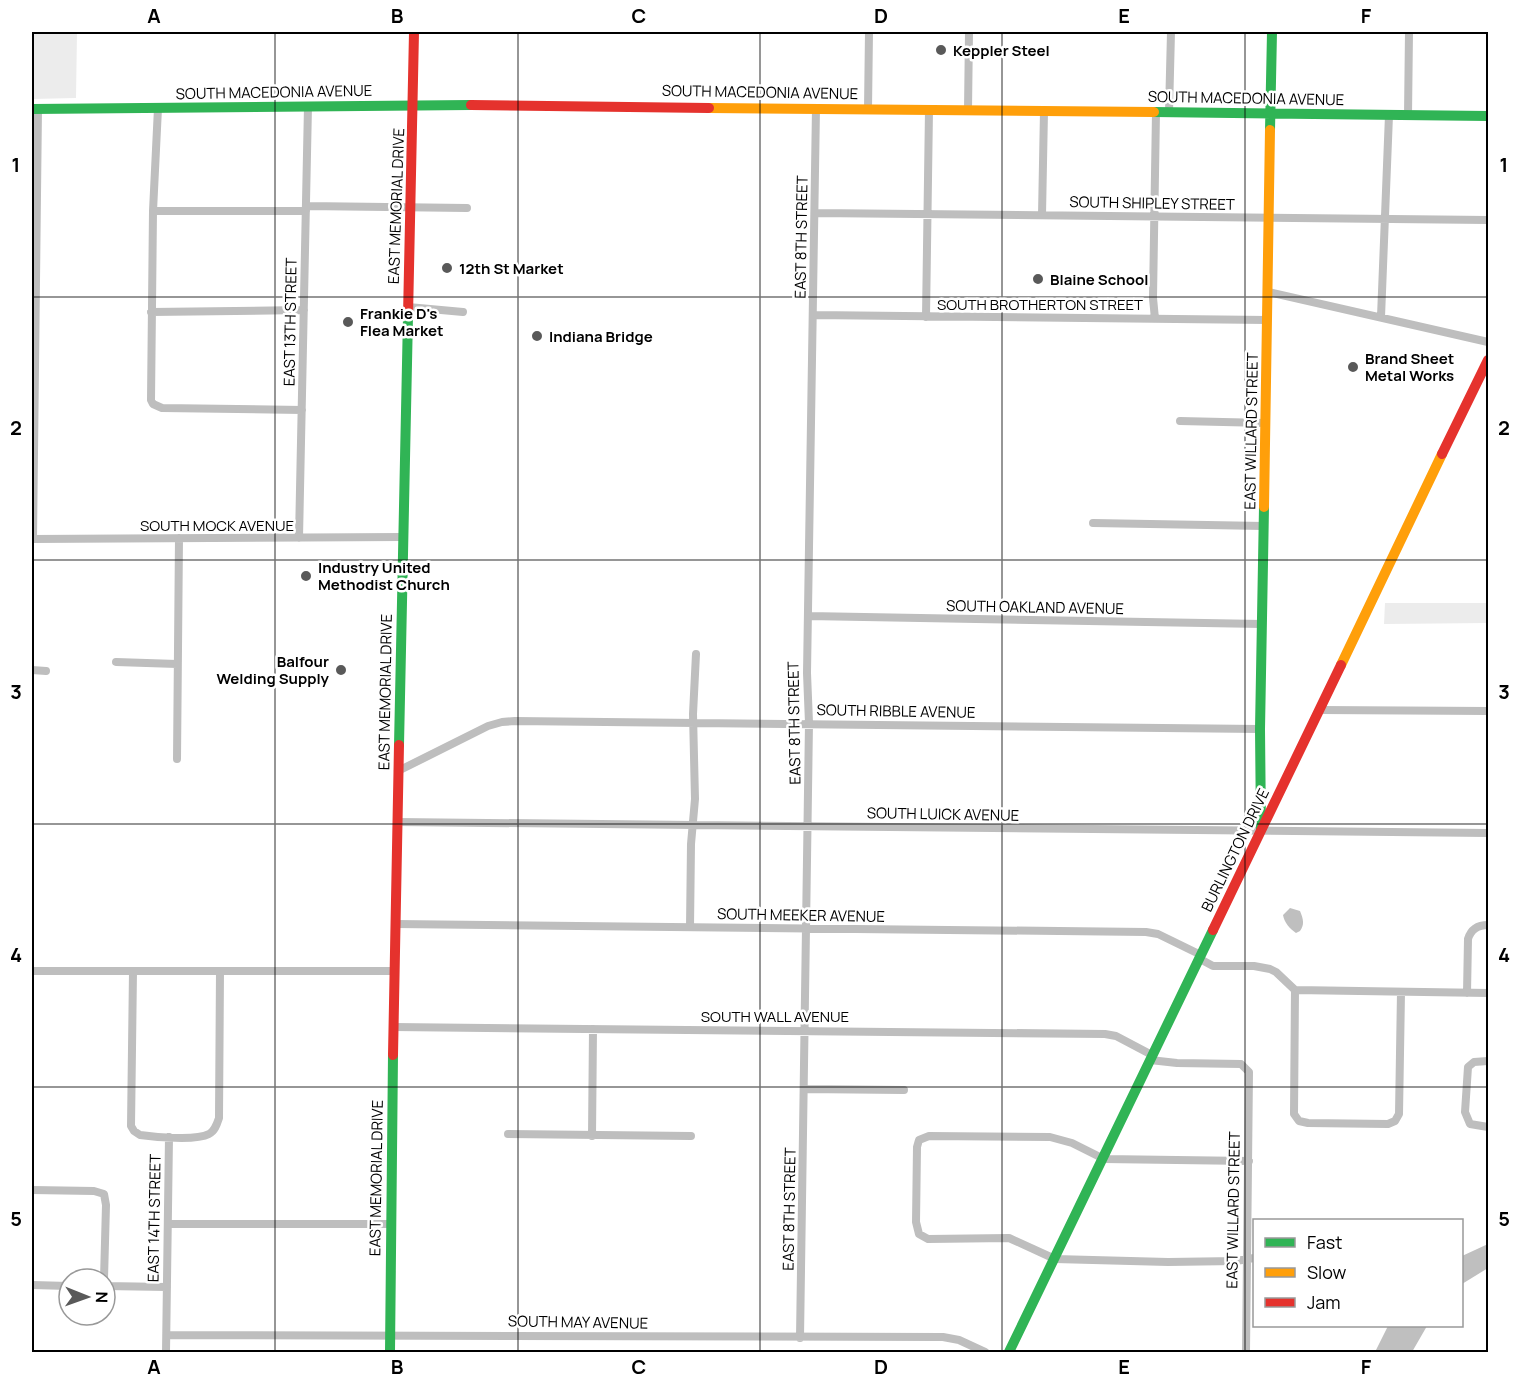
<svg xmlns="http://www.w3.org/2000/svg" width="1520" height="1384" font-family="Manrope,sans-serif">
	<rect width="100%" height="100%" fill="#fff"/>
	<!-- green -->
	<path fill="#ececec" d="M32 32H77L76 98 32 99Z
		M1385 603H1488V623L1384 624Z"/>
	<!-- water -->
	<path fill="#bfbfbf" d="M1290 908 1300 911C1303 918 1305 924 1300 931L1296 933C1290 929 1284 922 1283 915Z
		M1488 1244V1268L1462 1284V1256Z
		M1388 1326H1427L1412 1352H1375Z"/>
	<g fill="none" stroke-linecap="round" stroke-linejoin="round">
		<!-- street -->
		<path stroke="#bebebe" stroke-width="8" d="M158 108 153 211 151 400 153 404 162 408 302 410
			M868 109 869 32
			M968 110 969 32
			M1169 112 1171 32
			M1408 115 1409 32
			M306 206 467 208
			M153 211H306
			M815 213 1488 220
			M1042 215 1044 111
			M1268 292 1488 342
			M408 307 463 312
			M151 312 304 310
			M813 315 1267 320
			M926 317 929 110
			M1381 317 1389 115
			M1155 319 1153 298 1156 112
			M1180 421 1266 423
			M1093 523 1264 526
			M299 538 308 106
			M32 539 403 537
			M33 539 38 109
			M808 616 1262 624
			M116 662 177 664
			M32 670 46 671
			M1320 710 1488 711
			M177 759 179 538
			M398 771 488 726 502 722 515 721 1260 729
			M397 822 1488 833
			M395 924 1146 932 1158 934 1201 955
			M690 927 691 844 695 799 693 714 696 654
			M1200 959 1213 966H1254L1270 969 1276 972 1295 990 1488 993
			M32 971H394
			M133 971 131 1126 134 1131 140 1135C155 1137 196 1141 209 1134 215 1131 217 1124 219 1118L220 971
			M1295 990 1294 1114 1299 1121 1308 1123 1388 1124 1395 1121 1399 1114 1401 992
			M1467 993 1468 939C1471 929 1478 925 1488 925
			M393 1027 1105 1034 1116 1036 1152 1055
			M1150 1060 1177 1063 1241 1064 1249 1072 1246 1352
			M1488 1061 1474 1062 1468 1067 1465 1112 1470 1124 1488 1127
			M804 1089 904 1090
			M508 1134 691 1136
			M592 1136 593 1029
			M1249 1161 1104 1159 1072 1143 1050 1137 929 1136 919 1140 917 1147 916 1222 919 1234 928 1239 1009 1238 1055 1259 1168 1262 1236 1261 1254 1258
			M32 1190 94 1191 104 1194 106 1205 104 1279
			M168 1224H390
			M32 1285 69 1286
			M105 1286 167 1287
			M167 1335 943 1337 959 1340 985 1352
			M800 1338 809 723 807 673 816 108
			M166 1352 169 1137"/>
		<!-- fast -->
		<path stroke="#30b455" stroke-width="10" d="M32 109 471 105
			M1154 112 1488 116
			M1270 130 1272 32
			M399 745 408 316
			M1261 829 1260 729 1264 507
			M390 1352 393 1055
			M1009 1352 1213 930"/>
		<!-- slow -->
		<path stroke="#ff9f0a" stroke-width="10" d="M709 108 1154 112
			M1264 507 1270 130
			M1341 665 1442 454"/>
		<!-- jam -->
		<path stroke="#e5322d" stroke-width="10" d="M471 105 709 108
			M408 316 414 32
			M1442 454 1488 360
			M1213 930 1341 665
			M393 1055 399 745"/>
	</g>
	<!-- grid -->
	<path fill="none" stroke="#000" stroke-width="1.5" stroke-opacity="0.55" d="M275 32V1352M518 32V1352M760 32V1352M1002 32V1352M1245 32V1352M32 297H1488M32 560H1488M32 824H1488M32 1087H1488"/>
	<!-- markers -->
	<g fill="#595959" stroke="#fff" stroke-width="2">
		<circle cx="941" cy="50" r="6"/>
		<circle cx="447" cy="268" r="6"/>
		<circle cx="1038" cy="279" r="6"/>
		<circle cx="348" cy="322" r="6"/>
		<circle cx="537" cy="336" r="6"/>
		<circle cx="1353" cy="367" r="6"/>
		<circle cx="306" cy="576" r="6"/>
		<circle cx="341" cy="670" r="6"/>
	</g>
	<g text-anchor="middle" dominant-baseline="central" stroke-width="5" stroke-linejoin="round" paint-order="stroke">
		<!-- poi labels -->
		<g font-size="15" font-weight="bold" fill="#000" stroke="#fff" text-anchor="start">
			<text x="953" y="50">Keppler Steel</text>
			<text x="459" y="268">12th St Market</text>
			<text x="1050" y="279">Blaine School</text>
			<text x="360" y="313">Frankie D's<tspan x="360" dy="17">Flea Market</tspan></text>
			<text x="549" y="336">Indiana Bridge</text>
			<text x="1365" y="358">Brand Sheet<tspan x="1365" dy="17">Metal Works</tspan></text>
			<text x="318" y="567">Industry United<tspan x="318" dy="17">Methodist Church</tspan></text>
			<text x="329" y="661" text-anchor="end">Balfour<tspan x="329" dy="17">Welding Supply</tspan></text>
		</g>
		<!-- street labels -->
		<g font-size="15" fill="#000" stroke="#fff">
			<text transform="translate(274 92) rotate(-1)">SOUTH MACEDONIA AVENUE</text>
			<text transform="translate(760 92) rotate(1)">SOUTH MACEDONIA AVENUE</text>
			<text transform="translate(1246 98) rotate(1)">SOUTH MACEDONIA AVENUE</text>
			<text transform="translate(1152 203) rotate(1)">SOUTH SHIPLEY STREET</text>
			<text transform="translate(396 206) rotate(-88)">EAST MEMORIAL DRIVE</text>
			<text transform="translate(801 237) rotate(-89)">EAST 8TH STREET</text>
			<text x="1040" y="304">SOUTH BROTHERTON STREET</text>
			<text transform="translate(290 322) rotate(-89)">EAST 13TH STREET</text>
			<text transform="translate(1251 431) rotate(-89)">EAST WILLARD STREET</text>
			<text x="217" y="525">SOUTH MOCK AVENUE</text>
			<text transform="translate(1035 607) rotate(1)">SOUTH OAKLAND AVENUE</text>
			<text transform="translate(385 692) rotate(-89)">EAST MEMORIAL DRIVE</text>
			<text transform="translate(896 711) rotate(1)">SOUTH RIBBLE AVENUE</text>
			<text transform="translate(794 723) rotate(-91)">EAST 8TH STREET</text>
			<text transform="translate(943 814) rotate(1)">SOUTH LUICK AVENUE</text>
			<text transform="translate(1235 850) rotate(-64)">BURLINGTON DRIVE</text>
			<text transform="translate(801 915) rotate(1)">SOUTH MEEKER AVENUE</text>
			<text x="775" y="1016">SOUTH WALL AVENUE</text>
			<text transform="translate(376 1178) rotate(-89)">EAST MEMORIAL DRIVE</text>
			<text transform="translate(789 1209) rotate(-89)">EAST 8TH STREET</text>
			<text transform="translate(1233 1210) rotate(-89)">EAST WILLARD STREET</text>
			<text transform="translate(154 1218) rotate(-89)">EAST 14TH STREET</text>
			<text transform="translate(578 1322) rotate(1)">SOUTH MAY AVENUE</text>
		</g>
	</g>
	<!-- border -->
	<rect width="1520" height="1384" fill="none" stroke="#ffffff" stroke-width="66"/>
	<!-- legend -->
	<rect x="1253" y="1219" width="210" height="108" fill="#ffffff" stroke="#999999" stroke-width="1.5"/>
	<rect x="1265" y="1238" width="30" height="9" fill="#30b455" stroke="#999999" stroke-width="1.5"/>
	<text x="1307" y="1249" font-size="18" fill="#000000">Fast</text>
	<rect x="1265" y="1268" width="30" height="9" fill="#ff9f0a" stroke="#999999" stroke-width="1.5"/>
	<text x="1307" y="1279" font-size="18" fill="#000000">Slow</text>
	<rect x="1265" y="1298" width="30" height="9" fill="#e5322d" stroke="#999999" stroke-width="1.5"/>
	<text x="1307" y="1309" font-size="18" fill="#000000">Jam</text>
	<!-- north arrow -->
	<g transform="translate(87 1297) rotate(91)"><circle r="28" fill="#ffffff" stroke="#999999" stroke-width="1.5"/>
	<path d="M0-4.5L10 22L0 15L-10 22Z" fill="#595959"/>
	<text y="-9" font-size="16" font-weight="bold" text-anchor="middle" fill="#000000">N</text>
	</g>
	<rect x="33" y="33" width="1454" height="1318" fill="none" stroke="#000" stroke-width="2"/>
	<g font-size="20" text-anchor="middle" font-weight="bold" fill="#000">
		<text x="154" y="23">A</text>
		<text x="397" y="23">B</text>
		<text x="639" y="23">C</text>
		<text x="881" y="23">D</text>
		<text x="1124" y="23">E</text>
		<text x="1366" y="23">F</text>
		<text x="16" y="172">1</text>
		<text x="1504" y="172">1</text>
		<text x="16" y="435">2</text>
		<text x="1504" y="435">2</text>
		<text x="16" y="699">3</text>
		<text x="1504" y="699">3</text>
		<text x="16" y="962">4</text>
		<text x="1504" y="962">4</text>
		<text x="16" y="1226">5</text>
		<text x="1504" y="1226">5</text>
		<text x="154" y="1374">A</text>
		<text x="397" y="1374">B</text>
		<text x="639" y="1374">C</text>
		<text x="881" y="1374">D</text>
		<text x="1124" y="1374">E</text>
		<text x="1366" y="1374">F</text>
	</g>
</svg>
